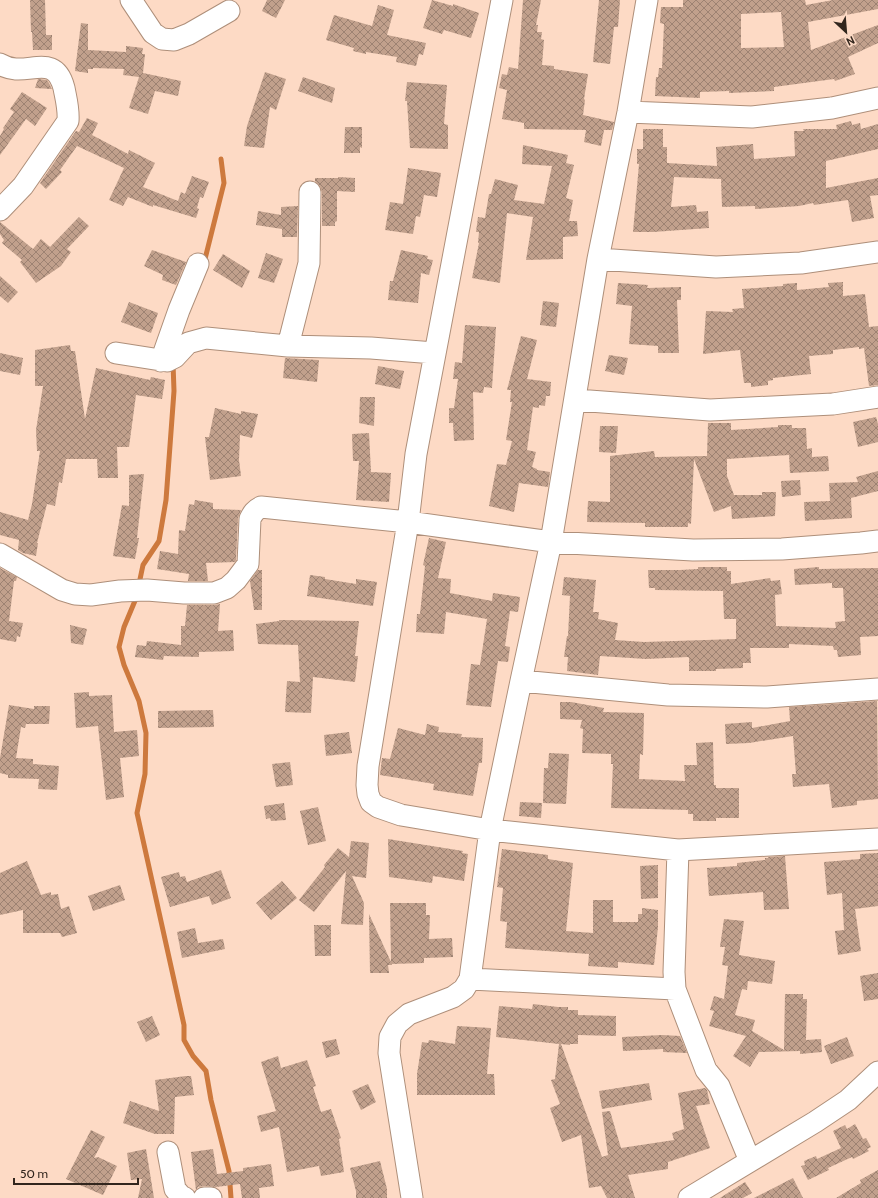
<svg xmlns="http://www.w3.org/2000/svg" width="878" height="1198" font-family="Cabin,sans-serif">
	<defs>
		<pattern id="building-cross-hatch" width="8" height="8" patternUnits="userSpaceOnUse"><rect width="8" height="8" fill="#c1a08c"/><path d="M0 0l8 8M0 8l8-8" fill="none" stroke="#9d8272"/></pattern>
	</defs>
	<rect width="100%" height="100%" fill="#fddac5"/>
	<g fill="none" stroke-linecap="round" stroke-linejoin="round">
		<!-- stream -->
		<path stroke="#cd793d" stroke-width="5" d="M204 263 224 183 221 159
			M139 584 143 565 159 541 166 500 174 391 173 363
			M137 596 124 627 119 647 124 665 139 701 146 733 145 774 137 813 184 1025V1040L193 1056 206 1071 211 1100 229 1171 231 1198"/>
	</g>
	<!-- building -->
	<path fill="url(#building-cross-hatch)" fill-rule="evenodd" d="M30 0H45L46 35H52V50H33L32 32H31Z
		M267 0H285L276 18 262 11Z
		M432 0 453 6V4L479 13 471 38 444 30 442 34 423 28Z
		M523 0H541L536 25H538L537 32H542L541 39 544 40 542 65 554 66V69L588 74 584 99 585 100 583 115 614 122 612 130H604L601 146 584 142 586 130 524 129V123L502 119 507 90 499 88 502 74 507 75 509 67 518 69Z
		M599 0H620L618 27H614L610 64 593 62Z
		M683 0H805L806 5 833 0H878V9L808 22 811 50 878 25V43L848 57 855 74 835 81 834 79 774 87V91L729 93V91L700 92V98L655 96 656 77H658L659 68H662L664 24 660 23 661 7H683ZM781 12 784 47 741 48V14Z
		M378 5 394 10 387 35 426 43 423 55 419 54 416 66 396 62 397 57 366 52V54L353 51 354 48 326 40 334 15 372 26Z
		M81 23 88 24V50L126 52V46L143 48 142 54H145L143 73 181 81 178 96 155 91 148 114 129 108 139 77 123 75 124 69 93 68V69H88V73L75 71Z
		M265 72 286 79 276 110 270 107 264 148 244 146 247 126Z
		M303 77 335 88 332 103 298 91Z
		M38 79 47 80 49 83 52 89 35 88Z
		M407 82 447 85 444 124 448 125V149L410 148 407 101H405Z
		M22 92 47 108 35 126 26 119 0 155V136L4 129 3 128 14 112 10 109Z
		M87 118 98 123 92 135 128 154 129 150 155 163 143 187 178 201 181 192 185 194 192 176 209 182 203 198 200 197 197 208 199 209 196 218 153 205V207L128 197 123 206 109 200 124 168 77 146 60 170 62 172 46 189 40 183 76 131 79 132Z
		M851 121 852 125 860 123 861 129 878 124V149L826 161V188L878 178V195L870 196 874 218 852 222 848 200 814 205 813 203 799 206 755 209V206L722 207 721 179 674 177 671 207 696 205 697 212 708 211 709 228 653 232H633L639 164H637V149H643V129H663V147H667V163L717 166 716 147 753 144 754 159 795 156 794 131H804L803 129H837L836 125Z
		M345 127H362V148L360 147V153H344Z
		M523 145 568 155 566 163 574 165 566 198 573 200 569 221H577L578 236 563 237V259L526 260 533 217 507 213 500 283 472 278 479 243H478L479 232H476L478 217 485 218 489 194H491L495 179 518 185 514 200 544 204 552 166 522 164Z
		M408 168 441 173 437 197 424 195 420 217 416 216 413 234 385 230 390 202 403 204Z
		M338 177 355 178V192L337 191V221L335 222V226H322V192L320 186 315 181V178H338Z
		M298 206 297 237H282V229L256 225 258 211 281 215V207Z
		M79 217 89 226 67 249 71 252 61 266 36 283 20 262 22 260 2 243 4 240 0 234V222L33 249 41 239 50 247Z
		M152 250 186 262 176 285 162 280 163 275 144 266Z
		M401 250 428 256 427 259 433 260 429 275 421 273 418 303 388 300 390 281H393Z
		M266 253 283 259 274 283 258 278Z
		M223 254 250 271 242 288 213 270Z
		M0 276 18 292 8 303 0 296Z
		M843 282V296L865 294 869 327 878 326V385L869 386 864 348 859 349V347L833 350V354L809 356 811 374 773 378V380L768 381V385L751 387V383H744L740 350 703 354 706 311 733 312 732 309 744 308 742 289 783 286V284L797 283V290L829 287 828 283Z
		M618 283 648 285 647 288 681 287V300H677L679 353H658V346L629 344 632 306 616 304Z
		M543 301 559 303 556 327 540 325Z
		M129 302 158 313 151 333 121 322Z
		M465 325 496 327 492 388 484 387 483 393 473 392 474 440 454 441 453 423H449V408H454L458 379H453L455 362 462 363Z
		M521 336 537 340 527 379 551 382 550 396H546L545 406 539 405V408L533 407 527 450 536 452 532 467 537 469V470L550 472 548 487 519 483 514 512 489 506 497 464 506 465 512 441 506 440 512 402H510L511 390H507Z
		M70 345 71 351H75L85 419 96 368 150 380 151 377 165 380 162 399 136 395 129 447H117L118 478H98L97 459H66L62 483 59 482 55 506 47 504 37 543H38L36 556 23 553 18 550 19 540 0 535V512L28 520 32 504 40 451H37L36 430 43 386H35V350Z
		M0 353 23 358 20 375 0 371Z
		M609 355 628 358 624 375 605 371Z
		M285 358 319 360 317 382 283 378Z
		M378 366 404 371 400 389 375 384Z
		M360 397H375L374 426 359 423Z
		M215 408 241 414V411L258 414 252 438 240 435 239 460 241 476 210 480 205 437H209Z
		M876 417 878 424V442L858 447 853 422Z
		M708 423H731V430L778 427V425H792V428H806L807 449 812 448V457L828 456 829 471 790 473 789 455 727 459V476L734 495H762V492H776L775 516 732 519 731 506 714 512 694 459 691 524 688 523V527H645V523L587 522 588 501 610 502V456L654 451 655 457 707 456Z
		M600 426H618L616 453 599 452Z
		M369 433 371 472 391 473 389 502 356 500 359 461H353L352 434Z
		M878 471V491L851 498 852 518 805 521 804 502 830 501 829 483 858 482 856 477Z
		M144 474 137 538H139L135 559 113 556 122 505 129 506V475Z
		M800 480 801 495 782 497 781 481Z
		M195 500 213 503V509L241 510 238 518 236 560 235 562 206 563 208 581H188L189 574 157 569 160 551 178 554 179 530 185 531 189 504 194 505Z
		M429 538 446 542 438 578 451 579 450 593 492 601 493 593 520 597 518 612 510 611 505 646 510 647 508 662 498 661 491 707 466 705 471 664 480 665 487 619 446 612 444 634 416 632 417 614H420L425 566 423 565Z
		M698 567H727V571H731V584L770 578 771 581 780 580 782 594 775 595 776 626 836 628 835 622 845 621 843 588H832V583L795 585 794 569 819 567V569L878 568V636L860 637 861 655 838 657 837 650H834L833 646 789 644V648H750L751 663H743V668L716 669V671H689V658L688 657 646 659 600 656 598 675 567 671 568 657H564L567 636H568L570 596 562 595 564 577 596 580 593 612H599L598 619 618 623 615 640 644 642 736 639V619H724L723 591 655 590V588H649L648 570H680L698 569Z
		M0 568 17 577 16 581H14L9 621 23 623 20 637 17 636 16 642 0 639Z
		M258 570H262V610H254L250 581Z
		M310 575 325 577V579L356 584V579L377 582 373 606 307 596Z
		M220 604 218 631 233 630 234 651 199 652V657L164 656 163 660 135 657 137 645 146 646 147 641 181 645V626H185L187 605H214Z
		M279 620 359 621 355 656H358L355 682 313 677 311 713 285 712 287 681 300 682 298 645 258 644 256 624 279 621Z
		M70 625 87 629 83 645 71 643Z
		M89 692V696L112 695 114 732 137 730 139 756 120 758 124 797 106 800 98 726 76 728 74 693Z
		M877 701 878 799 857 801V805L832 808 829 784 793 787 792 774H796L793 736 749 743 726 744 725 724 752 722V728L790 721 789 707Z
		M560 702H571L604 708 603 712 644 713 643 755 640 754 639 779 685 781 684 765H697L696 743 713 742 714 785H716V788H739V818H716V821H693V814H688V810L611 808 613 764H611V754L582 753 583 729 580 728 582 720 560 719Z
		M9 705 34 709V706H50L49 724H26L25 728 21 727 16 758 33 759V764L59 766 57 790 38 789 39 779 8 778V775L0 773V758Z
		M213 710 214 727 158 728V711Z
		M427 724 439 727 438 732 462 734 461 737 483 738 482 763H479L473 796 433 790 434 784 380 775 382 758 390 759 398 728 425 735Z
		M349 732 352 753 326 756 324 735Z
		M549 753 569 754 566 804 543 803 544 768H548Z
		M290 762 293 785 276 787 272 764Z
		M520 802 542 803 541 818 519 816Z
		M284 803 286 820 271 821 270 818 266 819 264 806Z
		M318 807 326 841 308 845 300 811Z
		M388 839 463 851 462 853 468 854 464 881 433 876 432 883 389 877Z
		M351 841 369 843 366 878 352 876 364 903 363 925 341 924 346 871 314 912 299 900 325 867 324 865 338 848 349 857Z
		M502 849 548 855V859L573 863 566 931 593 933V900H613V922H638V914H642V908L658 910V927L654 965 618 962V968L588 966 589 954 505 948 507 922 500 921 503 888 497 887Z
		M878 853V906L855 909 861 951 838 955 835 931 844 930 842 893 827 895 824 862 860 859V854Z
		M785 856 789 909 764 910 763 892 709 896 707 868 737 866V863L765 860V858H768V857Z
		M27 861 41 895 51 892V895L58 894 61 909 69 906 77 933 62 937 60 933H23V910L0 915V873Z
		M658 865V898L641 899 640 866Z
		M221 870 231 898 212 905 209 896 170 907 161 877 179 872 180 877 185 876 187 882Z
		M282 881 297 898 271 920 256 903Z
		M120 885 125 900 93 911 88 896Z
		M390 903H426V915H430L429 939 452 938 453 957 424 958V963L392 964V965H388L389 973H370L369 914 391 962Z
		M724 919 744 921 739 955 775 961 772 984 748 981 747 990 742 989 735 1015 755 1020 752 1031 784 1050 785 994H803V999H807L806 1040 821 1039 822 1052 800 1054V1051L759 1052 750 1067 733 1056 746 1036 709 1026 714 1011 710 1010 714 996 724 999 728 966 722 965 725 947H720Z
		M314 925H331V956H315Z
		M195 928 198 943 223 939 225 949 182 958 177 932Z
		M878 973V999L864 1001 860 976Z
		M533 1004 558 1007H568V1010H578V1015L616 1016V1036L578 1035V1044H570V1045L561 1044 602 1157 608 1155 602 1112 610 1111 621 1148 674 1140 672 1133 684 1129 678 1093 705 1088 707 1090 710 1104 696 1106 710 1148 668 1162V1169L628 1175 635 1198H607L601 1186 589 1188 581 1135 562 1142 550 1108 560 1104 551 1080 555 1079 559 1044 496 1037 499 1006 532 1009Z
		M152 1016 160 1035 146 1042 137 1022Z
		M457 1026 491 1028 487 1074H494L495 1095H417V1074L422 1042 428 1043 429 1040 455 1044Z
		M662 1035 680 1036 687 1053 663 1052V1049L623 1051 622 1037Z
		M847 1037 854 1056 831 1064 824 1046Z
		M336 1039 340 1054 326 1058 322 1042Z
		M278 1056 281 1068 307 1060 316 1086 313 1087 321 1112 331 1109 341 1138 339 1139 344 1172 321 1176 319 1166 287 1172 279 1127 261 1132 257 1116 276 1111 261 1062Z
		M186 1076H191L194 1095 175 1097 174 1134H155L123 1123 130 1101 159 1111 155 1080Z
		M649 1083 652 1100 602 1109 599 1091Z
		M368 1084 376 1102 361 1110 352 1091Z
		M855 1124 863 1139 866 1138 871 1147 867 1149 869 1151 853 1159 852 1157 828 1168 829 1170 808 1180 801 1166 805 1165 804 1161 816 1156 817 1159 841 1148 833 1131 845 1125 847 1129Z
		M91 1130 105 1137 94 1158 98 1157 117 1166 103 1195 66 1179Z
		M146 1149 154 1198H138L142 1179 131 1180 127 1153Z
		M213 1149 217 1174 243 1171V1168L271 1164 274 1186 259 1188 260 1198H242L240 1184 216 1187 204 1186 198 1187 196 1190 191 1152Z
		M380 1161 387 1189V1198H356V1191L350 1168Z
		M878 1170V1198H836L861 1183 860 1180Z
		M793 1178 803 1198H754Z
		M745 1182 752 1193 743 1198H720Z"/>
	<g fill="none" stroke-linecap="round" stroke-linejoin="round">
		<!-- minor casing -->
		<g stroke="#ae8f7a" stroke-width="23">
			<path id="minor" d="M131 0 153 33 162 39 174 40 189 34 229 11
				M502 0 416 454 408 522 368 766 367 785 368 794 371 802 378 807 401 815 490 830 678 850 878 839
				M0 64C25 80 54 49 64 88 66 99 69 109 68 121L23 186 0 210
				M628 112 752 117 832 108 878 98
				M598 259 716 267 801 263 878 252
				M288 346 309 263 310 192
				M116 353 167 361 175 357 188 343 206 338 288 346 371 348 434 353
				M161 361 179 310 198 264
				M576 400 710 410 833 404 878 397
				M0 554 62 590 75 594 91 595 120 591 147 590 184 593H214L227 588 236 580 248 564 250 519C253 513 255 510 261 507L408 522 551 542 693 550 782 549 861 543 878 541
				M521 681 668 695 767 697 878 689
				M678 850 674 972 675 989 706 1070 719 1086 750 1161
				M470 979 675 989
				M168 1152 175 1189 181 1196 185 1198
				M204 1198H211
				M412 1198 389 1053 390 1037 397 1024 409 1014 453 997 464 989 470 979 490 830 521 681 551 542 598 259 628 112 647 0
				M689 1198 815 1122 848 1100 878 1072"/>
		</g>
		<!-- minor -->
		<use href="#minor" stroke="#fff" stroke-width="21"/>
	</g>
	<!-- north arrow -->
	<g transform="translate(846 32) rotate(154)" stroke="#fddac5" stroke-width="3" paint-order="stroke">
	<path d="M0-3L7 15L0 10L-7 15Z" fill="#32261d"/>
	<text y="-6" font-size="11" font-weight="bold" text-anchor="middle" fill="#32261d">N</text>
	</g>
	<!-- scale -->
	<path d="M14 1178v6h124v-6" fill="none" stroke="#32261d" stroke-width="2"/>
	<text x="20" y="1178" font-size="12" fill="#32261d" stroke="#fddac5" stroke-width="3" paint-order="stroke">50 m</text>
</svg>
